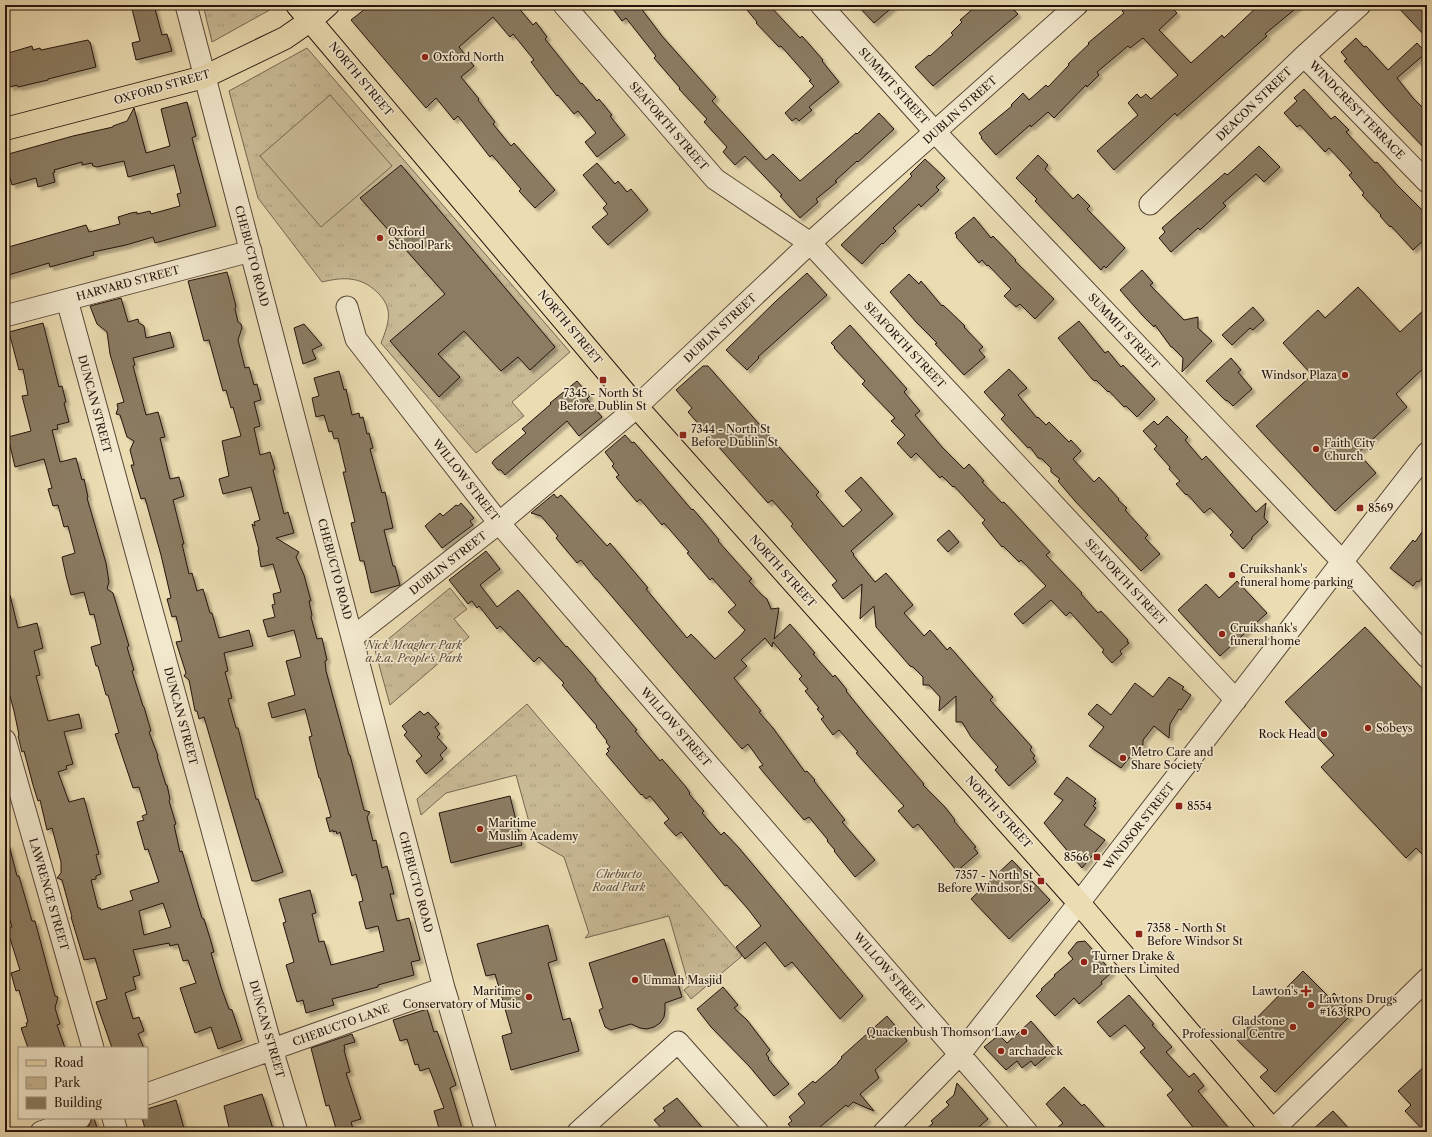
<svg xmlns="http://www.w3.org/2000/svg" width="1432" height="1137" font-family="'Libre Caslon Text',serif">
	<defs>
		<pattern id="park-tufts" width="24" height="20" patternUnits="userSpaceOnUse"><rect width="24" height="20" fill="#c9ba96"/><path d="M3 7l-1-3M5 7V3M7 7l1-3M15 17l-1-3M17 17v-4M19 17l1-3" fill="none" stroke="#ac9f80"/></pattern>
		<filter id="shadow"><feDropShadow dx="3.5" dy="3.5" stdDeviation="1" flood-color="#0004"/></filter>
	</defs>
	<rect width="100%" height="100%" fill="#ebdcb2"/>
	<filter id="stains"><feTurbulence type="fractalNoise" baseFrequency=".005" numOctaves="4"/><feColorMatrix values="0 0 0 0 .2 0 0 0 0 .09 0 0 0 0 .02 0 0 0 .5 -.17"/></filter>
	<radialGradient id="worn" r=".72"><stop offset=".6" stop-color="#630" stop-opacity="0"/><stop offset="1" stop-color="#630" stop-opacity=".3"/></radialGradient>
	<!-- park -->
	<path fill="url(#park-tufts)" stroke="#766652" d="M203 5H273L275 7 212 42Z
		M307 48 570 352 512 402 524 416 476 453 381 343C385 333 390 321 388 310 386 302 382 297 377 292 360 276 343 277 322 282L258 198 229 91Z
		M450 588 467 609 454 619 469 637 390 705 375 650Z
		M527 704 742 956 691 999 684 990 689 986 669 916 585 938 589 933 564 857 534 840 516 775 446 793 421 815 417 799Z"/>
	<!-- garden -->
	<path fill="#c9ba96" stroke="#766652" d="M330 95 392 166 321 227 260 156Z"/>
	<!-- building -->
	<path fill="#8b7c63" stroke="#24130d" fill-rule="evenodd" filter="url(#shadow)" d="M131 5H154L162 35 167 34 172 51 136 60 132 43 140 41Z
		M370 5H516L533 25 536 22 547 37 545 39 581 84 582 83 597 101 599 99 612 115 610 116 625 135 597 157 585 142 596 133 578 111 574 114 558 95 557 96 531 62 534 60 513 34 510 37 493 17 459 47 474 66 461 77 479 99 478 100 495 122 493 124 511 146 514 143 555 190 535 208 519 191 521 189 492 155 490 157 458 116 454 120 436 98 426 108 351 20Z
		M610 5H642L640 7 662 36 716 97 712 101 766 160 773 154 800 181 856 133 857 134 879 113 894 129 858 162 857 161 835 181 837 182 816 199 818 202 800 218 780 196 782 195 745 156 735 165 723 152 727 147 704 122 707 119 679 89 680 88 654 58 656 56 626 18 622 21Z
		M743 5H769L800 38 802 36 823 60 822 61 839 82 809 107 812 110 799 121 796 118 792 121 785 113 814 86 809 81 811 80 781 46 779 47 756 23 757 22Z
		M857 5H895L874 23Z
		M983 5H1009L1018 14 933 86 915 67 929 55 930 56 953 35 951 33 962 22 960 20 975 7 977 10Z
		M1129 5H1169L1177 13 1159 30 1191 63 1222 35 1224 38 1259 5H1300L1265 34 1267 36 1177 116 1175 113 1114 170 1097 151 1138 115 1128 103 1137 94 1141 98 1146 94 1151 99 1178 75 1143 38 1130 48 1128 46 1097 72 1099 75 1087 87 1086 85 1054 118 1048 112 1031 127 1030 125 996 155 981 138 982 137 979 133 1012 106 1011 105 1023 93 1029 100 1046 85 1048 87 1069 65 1068 64 1089 44 1088 43 1124 13 1122 11Z
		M1396 5H1418L1427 15V38Z
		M1356 38 1364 47 1366 46 1388 70 1417 43 1426 53 1397 78 1413 98 1427 112V151L1385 107 1344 61 1347 59 1341 52Z
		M88 40 89 42H90L96 67 48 79V80L18 87 17 85 10 87 5 70V54L32 46 33 50 40 48 41 50Z
		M1304 89 1331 119 1335 116 1349 130 1346 132 1375 163 1377 162 1396 184 1427 215V237L1413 250 1391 226 1390 227 1380 216 1381 215 1362 195 1364 193 1349 175 1352 173 1329 148 1325 152 1300 125 1297 127 1284 113 1297 101 1294 98Z
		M187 102 196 136 192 138 216 226 155 243 153 237 126 245 93 252 94 255 50 267 49 263 5 276V248L86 225 89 232 120 224 118 217 131 213 137 212V214L150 211 151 214 180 206 177 194 181 193 174 165 128 177 124 161 97 167 93 166 92 163 82 165V162L54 170 55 172 53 173 55 182 38 187 36 178 12 185 5 160V155L73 136 113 127V126L127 121 134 108 146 153 170 146 161 109Z
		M1259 146 1280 167 1264 182 1256 174 1223 203 1226 206 1200 230 1198 228 1171 252 1159 238 1165 232 1162 228 1225 173 1227 175 1233 170Z
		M1038 155 1048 165 1045 169 1073 199 1078 194 1090 206 1087 209 1125 248 1106 268 1104 266 1101 270 1035 201 1037 199 1016 178Z
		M925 159 945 178 936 187 939 190 921 207 919 204 893 228 896 231 883 244 882 243 862 264 841 245 912 176 910 174Z
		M597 163 615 184 618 181 627 192 631 189 648 210 608 245 592 227 608 214 603 208 607 204 583 175Z
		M401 165 555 347 530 370 518 357 501 371 464 331 438 354 460 377 439 397 390 341 445 294 360 198Z
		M974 217 991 238 993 236 1016 260 1015 261 1054 299 1035 319 1020 304 1016 307 1004 296 1011 289 988 265 987 266 982 260 979 263 956 237 957 236 955 233Z
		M1142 270 1153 283 1150 285 1184 320 1198 317V328L1212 341 1182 372 1183 358 1172 347H1171L1155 325 1154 327 1143 316 1120 290Z
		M227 272 236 306 235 309 238 322 241 324 242 328 238 340 245 368 249 367 254 385 257 384 261 400 254 402 260 426 254 428 260 455 270 452 275 469 273 470 284 514 288 512 294 533 276 538 299 552 296 557 304 575 311 601H309L312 615 311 617 317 639 322 638 327 660 325 661 326 671 349 755H350L364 810 370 812 367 817 373 841 376 840 382 868 387 866 394 894H390L397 921 409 918 420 960 411 962 414 975 378 985V987L332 999 334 1005 306 1013 303 1000 297 1002 286 965 294 962 283 923 286 922 279 899 310 890 316 913 312 914 319 942 324 941 331 965 384 951 378 926 366 929 359 902 363 901 356 874 352 876 340 832 337 834 336 831 333 832V830L330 832 326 818 331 817 320 778H319L309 737 312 736 305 709 272 718 268 703 295 695 286 661 301 657 294 630 268 637 263 620 275 617 272 605 275 604 273 594 281 592 273 564 261 567 258 550H259L252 524 255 526 254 522 260 520 251 487 223 494 219 479 229 476 222 441 241 436 233 407 231 408 226 390 223 391 209 340 204 341 188 281Z
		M807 273 827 295 758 357 759 358 747 370 726 350 776 301Z
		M909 274 919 284 921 281 942 306 943 305 965 326 964 327 983 347 979 350 985 357 964 375 935 344 937 343 917 323 890 292Z
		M1358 287 1400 332 1427 307V365L1396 394 1407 407 1358 453 1376 473 1335 511 1256 426 1312 375 1283 343 1318 310 1325 318Z
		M121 298 128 322 138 319 139 323 144 326 146 338 170 332 174 347 133 358 135 365 133 366 146 415 158 412 165 437 160 438 170 479 179 477 184 496 173 500 184 544H182L189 574 192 573 197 591 203 589 210 613H212L219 638 249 630 253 646 224 653 228 671 225 672 232 698 228 699 236 728H238L256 799H258L283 872 257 881H252L204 717 199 719 197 711H195L189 680 184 676 186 673 176 642 182 641 176 616 172 617 167 599 171 598 161 555 145 498 141 499 131 465H134L130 450 134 441 127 437 120 415 116 414 118 408 117 404 124 402 110 354 107 332 97 324 90 306Z
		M1253 307 1264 320 1253 330 1250 328 1232 345 1222 335Z
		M1079 321 1105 353 1108 351 1121 367 1123 365 1155 399 1137 417 1126 406 1124 407 1109 391 1108 392 1096 380 1095 381 1092 379 1058 338Z
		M43 323 59 387 62 386 66 402 64 403 69 422 57 425 58 429 52 430 60 462 76 458 82 480 84 479 88 497 87 498 106 563 109 582 107 589 113 593 129 646 127 647 134 670 132 671 143 706 144 707 151 731 149 732 158 756H157L166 785H167L170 799 169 801 176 824 174 825 180 852 182 851 202 918 204 919 210 938 214 952 211 953 221 987 229 1009 232 1010 242 1040 218 1049 211 1027 195 1033 180 988 196 983 188 960 183 961 178 944 170 946 169 943 133 950 140 975 133 977 136 989 125 993 133 1019 139 1017 144 1031 138 1034 144 1048H112L96 1002 107 999 95 958 84 960 71 917H72L62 880 57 878 61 873V862L52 828 47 830 40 800 38 801 33 785 24 751 22 752 18 736 19 735 14 711 5 678V595H10L18 628 37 623 43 648 34 651 40 675 36 676 48 721 79 714 82 728 64 732 73 764 66 766 67 769 58 772 69 802 84 798 99 854 96 855 101 874 96 876V879L91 880 98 908H100L101 910 133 900 130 891 159 882 148 849 145 850 137 822 144 820 142 816 147 814 139 787 133 788 115 734 119 733 108 695H106L98 666H96L91 647 101 644 94 614 90 615 84 592 71 595 66 576 62 557 75 553 68 526 64 527 58 505 53 506 48 489 52 488 44 459 15 467 8 437 31 431 22 396 28 395 23 369 19 370 9 332ZM163 903 171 927 144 935 139 911Z
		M304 324 322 345 312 350 316 359 303 364 294 328Z
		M850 325 907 389 904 392 920 411 915 415 942 447 964 469 969 464 984 481 982 482 1002 503 1004 502 1050 552 1046 555 1082 593 1081 594 1098 613 1101 611 1128 640 1127 642 1129 643 1120 651 1122 654 1112 663 1102 652 1104 650 1070 612 1066 616 1051 600 1023 624 1014 614 1046 586 1021 560 1019 562 1003 546 1002 547 982 523 985 520 954 486 953 487 942 476 940 478 916 453 911 458 897 443 905 435 891 421 895 418 862 384 865 381 834 348 835 347 831 343Z
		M1231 358 1241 370 1238 372 1252 389 1233 406 1228 401 1225 400 1206 381Z
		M703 366H708L819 492 816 495 843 527 862 510 845 491 861 477 893 514 851 551 854 554 853 555 875 582 886 573 913 605 904 613 924 636 930 630 947 650 950 647 993 697 990 700 1032 747 1030 750 1035 756 1033 758 1036 762 1009 786 995 770 998 767 971 737 962 722H956V696L939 711 940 697 929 685H923V677L913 667 910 666 876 627 874 606 860 619 862 584 843 599 832 585 837 581 791 526 793 524 772 500 768 503 688 412 692 408 676 390Z
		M1009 369 1027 388 1018 395 1037 418 1038 417 1046 425 1049 422 1069 442 1071 440 1081 451 1073 459 1094 482 1099 477 1119 499 1118 500 1127 508 1125 510 1148 535 1145 538 1160 554 1141 571 1075 501 1058 481 1060 479 1051 472V468L1042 459 1038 458 1030 447 1028 448 1001 419 1005 415 984 392Z
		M339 371 344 390 346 389 352 415 359 413 360 418 363 417 367 434 369 433 373 448 370 449 382 493 385 492 393 528 384 530 393 566H395L400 585 371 593 364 561H360L351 523 355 522 343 472H346L338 438 334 439 332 431 329 432 324 415 316 417 312 398 319 396 314 378Z
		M577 381 590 396 587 399 602 417 579 436 567 421 505 475 501 470H498L492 463 494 460 526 433 522 429 551 404 550 403Z
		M1167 416 1188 437 1185 440 1202 460 1206 456 1256 512 1266 503 1264 518 1268 522 1252 537V539L1243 549 1230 535 1233 532 1210 508 1204 513 1187 494 1186 495 1176 484 1180 481 1169 469 1170 467 1154 449 1157 446 1143 431 1154 421 1158 425Z
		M625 435 632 443 634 442 692 510 693 509 704 522 719 540 718 541 752 579 749 581 762 595 767 599 771 609 779 608 774 639 790 624 815 653 813 654 833 677 835 675 847 690 846 691 867 717 924 784 923 785 945 807 955 820 954 821 976 847 974 848 978 853 957 871 918 824 913 828 898 811 904 806 856 753 858 752 839 730 833 735 821 719 824 717 817 709 819 708 805 691 808 689 799 679 802 676 773 642 772 647 765 638 741 660 747 666 734 678 761 711 759 712 773 728 805 772 807 771 815 780 814 781 845 820 842 822 875 860 855 877 834 851 835 850 827 841 828 840 809 817 804 820 764 773 759 767 763 765 748 744 742 749 597 579H596L581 560 577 563 556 538 558 536 541 516 531 513 554 494 557 498 561 495 607 546 610 543 648 588 646 589 687 638 691 634 715 659 741 635 745 630 728 612 736 605 712 578 710 580 687 553 689 552 664 523 662 525 640 499 637 502 616 477 619 475 612 466 614 464 605 452Z
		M461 503 474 518 470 521 473 525 442 548 425 526 440 513 443 516 456 505 458 506Z
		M1427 525V572L1419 582 1417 581 1413 586 1390 568 1413 540 1415 542Z
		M949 530 959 542 948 552 937 540Z
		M486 551 500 569 480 585 497 607 518 590 566 647 567 646 596 679 595 680 637 730 635 731 660 761 662 759 686 787 690 793 689 794 704 811 702 813 721 835 724 832 739 848 863 996 840 1019 792 962 785 967 765 942 745 959 736 947 761 926 748 909 727 885 725 886 681 832 676 836 664 823 669 819 650 796 646 799 642 794 641 795 606 754 609 751 607 749 610 747 606 742 607 741 596 727 597 726 562 685 564 683 539 657 534 662 500 626 497 629 479 606 477 608 472 601 468 604 449 580Z
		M1237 581 1267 613 1220 656 1178 610 1206 584 1219 598Z
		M1365 627 1427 694V859L1416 848 1406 858 1321 767 1334 755 1285 702Z
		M1169 677 1184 687 1182 689 1191 695 1181 710 1179 709 1170 724 1169 738 1154 726 1143 740V745L1137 748 1121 768 1089 746 1104 727 1088 714 1097 704 1111 715 1135 683 1153 697Z
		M420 711 424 715 428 712 439 724 435 727 440 734 437 737 447 748 440 755 443 759 426 774 416 761 422 756 404 735 407 732 402 726Z
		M1067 777 1096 799 1094 801 1096 803 1093 806 1096 808 1084 825 1105 840 1082 868 1044 823 1063 800 1054 794Z
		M510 796 522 845 451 863 439 813Z
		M9 845 17 876H19L32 921H35L55 996 58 997 55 1008 60 1024 57 1025 65 1048H28L21 1028 27 1026 26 1023 28 1022 19 990 16 991 11 973 20 970 7 929 12 927 5 903V846Z
		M1012 860 1050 900 1009 939 971 899Z
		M548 925 557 960 548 963 563 1020 570 1018 579 1051 511 1070 502 1036 512 1033 495 974 486 976 477 944Z
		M664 939 682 997 665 1003V1010L664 1017 660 1023 654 1027 647 1029 640 1028 631 1024 611 1030 605 1027 599 1010 603 1008 589 963Z
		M1085 941 1112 972 1101 982 1102 984 1079 1004 1074 998 1055 1016 1036 996 1042 990 1041 989 1055 976 1054 975 1073 959 1068 953 1077 942Z
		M1303 971 1330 998 1334 993 1348 1007 1344 1010 1350 1016 1275 1092 1260 1077 1268 1070 1236 1039Z
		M723 987 738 1005 734 1008 747 1020 770 1050 766 1054 769 1058 768 1059 789 1084 774 1096 749 1066 711 1027 697 1009Z
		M1129 995 1154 1024 1152 1025 1172 1047 1166 1052 1189 1077 1194 1073 1204 1086 1198 1091 1232 1132H1197L1167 1095 1173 1090 1140 1052 1145 1048 1125 1025 1110 1037 1097 1022Z
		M427 1009 434 1032 437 1031 456 1085 450 1088 463 1132H440L434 1111 444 1108 429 1068 420 1071 418 1064 415 1065 407 1039 400 1041 393 1020Z
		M887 1016 906 1039 907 1041 875 1070 879 1078 860 1094 874 1111 853 1102 848 1107 846 1105 814 1132H795L788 1124 792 1121 789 1117 805 1103 798 1094 813 1081 815 1083 838 1063V1062L842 1058 841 1057Z
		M1031 1021 1055 1049 1035 1066 1031 1061 1022 1068 1017 1061 1006 1070 984 1047 999 1035 1007 1043Z
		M352 1034 355 1042 344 1045 345 1050H344L350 1072 346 1073 361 1119 351 1122 354 1132H337L329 1105 326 1106 311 1048Z
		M1427 1064V1132H1425L1405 1111 1411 1105 1398 1091Z
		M957 1083 988 1119 973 1132H923L933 1123 931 1121 949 1105 946 1102 954 1095Z
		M1064 1087 1082 1106 1084 1104 1109 1132H1052L1063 1123 1046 1104Z
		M262 1094 274 1132H230L224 1106Z
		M677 1098 706 1132H665L654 1120 665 1111 663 1108Z
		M176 1100 185 1132H146L142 1118H147V1109Z
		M1333 1111 1352 1132H1310Z
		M92 1118H94L97 1128 96 1129 97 1132H77L89 1126Z"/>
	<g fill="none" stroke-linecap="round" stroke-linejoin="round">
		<!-- minor casing -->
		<g stroke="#564536" stroke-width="23">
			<path id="minor" d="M186 5 444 988 486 1132
				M564 5 715 179 810 243 1236 700
				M821 5 935 132 1339 558 1427 657
				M1304 56 1427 182
				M1150 204 1304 56 1360 5
				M67 300 272 1049 297 1132
				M347 307 356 339 499 523 1027 1132
				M5 316 251 251
				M353 637 499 523 630 413 810 243 1077 5
				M5 740 93 1048
				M147 1094 444 988 448 1001
				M113 1118 117 1132
				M41 1132 80 1118
				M578 1132 678 1042 758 1132
				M884 1132 960 1054 1089 890 1342 562 1427 453
				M1271 1132 1427 979"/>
		</g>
		<!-- major casing -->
		<g stroke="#24130d" stroke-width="24">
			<path id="major" d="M297 5 637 407 1079 903 1274 1132
				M5 129 204 77 285 38 311 20 328 5"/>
		</g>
		<!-- minor -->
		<use href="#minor" stroke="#f2e8cd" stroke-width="21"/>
		<!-- major -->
		<use href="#major" stroke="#ebdcb2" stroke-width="22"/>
	</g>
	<!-- markers -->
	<g fill="#8f2418" stroke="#f2e8cd" stroke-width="1.5">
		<circle cx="425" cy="57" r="4"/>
		<circle cx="380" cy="238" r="4"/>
		<circle cx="1345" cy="375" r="4"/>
		<rect x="599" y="376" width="8" height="8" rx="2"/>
		<rect x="679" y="431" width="8" height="8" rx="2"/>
		<circle cx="1316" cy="449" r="4"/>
		<rect x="1356" y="504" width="8" height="8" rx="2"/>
		<circle cx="1232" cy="575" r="4"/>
		<circle cx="1222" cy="634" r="4"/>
		<circle cx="1368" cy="728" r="4"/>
		<circle cx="1324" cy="734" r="4"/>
		<circle cx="1123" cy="758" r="4"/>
		<rect x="1175" y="802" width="8" height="8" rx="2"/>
		<circle cx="480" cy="829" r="4"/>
		<rect x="1093" y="853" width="8" height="8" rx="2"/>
		<rect x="1037" y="877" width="8" height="8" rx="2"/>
		<rect x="1135" y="930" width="8" height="8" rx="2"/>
		<circle cx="1084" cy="962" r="4"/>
		<circle cx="635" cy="980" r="4"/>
		<path d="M1304 985h4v4h4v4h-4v4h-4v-4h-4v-4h4z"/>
		<circle cx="529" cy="997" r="4"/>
		<circle cx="1311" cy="1005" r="4"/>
		<circle cx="1293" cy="1027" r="4"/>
		<circle cx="1024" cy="1032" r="4"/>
		<circle cx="1001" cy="1051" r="4"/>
	</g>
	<g text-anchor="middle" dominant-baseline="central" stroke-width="3.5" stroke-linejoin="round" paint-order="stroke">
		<!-- poi labels -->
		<g font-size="11" fill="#24130d" stroke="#f2e8cd" text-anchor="start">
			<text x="433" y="57">Oxford North</text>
			<text x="388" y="232">Oxford<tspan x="388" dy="13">School Park</tspan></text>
			<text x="1337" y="375" text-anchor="end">Windsor Plaza</text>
			<text x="603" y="393" text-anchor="middle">7345 - North St<tspan x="603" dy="13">Before Dublin St</tspan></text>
			<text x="691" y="429">7344 - North St<tspan x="691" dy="13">Before Dublin St</tspan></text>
			<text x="1324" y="443">Faith City<tspan x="1324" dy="13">Church</tspan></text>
			<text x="1368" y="508">8569</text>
			<text x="1240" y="569">Cruikshank's<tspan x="1240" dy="13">funeral home parking</tspan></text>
			<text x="1230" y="628">Cruikshank's<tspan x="1230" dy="13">funeral home</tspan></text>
			<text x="1376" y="728">Sobeys</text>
			<text x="1316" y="734" text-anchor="end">Rock Head</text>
			<text x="1131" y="752">Metro Care and<tspan x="1131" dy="13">Share Society</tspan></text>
			<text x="1187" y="806">8554</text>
			<text x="488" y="823">Maritime<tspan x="488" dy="13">Muslim Academy</tspan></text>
			<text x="1089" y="857" text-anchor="end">8566</text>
			<text x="1033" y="875" text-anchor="end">7357 - North St<tspan x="1033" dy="13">Before Windsor St</tspan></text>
			<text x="1147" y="928">7358 - North St<tspan x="1147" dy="13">Before Windsor St</tspan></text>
			<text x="1092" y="956">Turner Drake &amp;<tspan x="1092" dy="13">Partners Limited</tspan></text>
			<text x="643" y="980">Ummah Masjid</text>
			<text x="521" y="991" text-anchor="end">Maritime<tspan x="521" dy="13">Conservatory of Music</tspan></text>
			<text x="1298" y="991" text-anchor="end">Lawton's</text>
			<text x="1319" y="999">Lawtons Drugs<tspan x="1319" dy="13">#163 RPO</tspan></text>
			<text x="1285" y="1021" text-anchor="end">Gladstone<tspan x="1285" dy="13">Professional Centre</tspan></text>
			<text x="1016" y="1032" text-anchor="end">Quackenbush Thomson Law</text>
			<text x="1009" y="1051">archadeck</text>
		</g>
		<!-- street labels -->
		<g font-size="11" fill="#24130d" stroke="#f2e8cd">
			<text transform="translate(361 79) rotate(50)">NORTH STREET</text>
			<text transform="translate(894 86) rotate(48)">SUMMIT STREET</text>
			<text transform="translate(162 87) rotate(-16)">OXFORD STREET</text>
			<text transform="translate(1254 104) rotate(-44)">DEACON STREET</text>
			<text transform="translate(960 110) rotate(-42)">DUBLIN STREET</text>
			<text transform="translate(1357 110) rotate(46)">WINDCREST TERRACE</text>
			<text transform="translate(669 126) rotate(49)">SEAFORTH STREET</text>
			<text transform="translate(252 256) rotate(75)">CHEBUCTO ROAD</text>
			<text transform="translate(128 283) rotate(-15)">HARVARD STREET</text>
			<text transform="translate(570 327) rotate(50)">NORTH STREET</text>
			<text transform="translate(720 328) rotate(-43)">DUBLIN STREET</text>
			<text transform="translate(1124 331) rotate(47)">SUMMIT STREET</text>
			<text transform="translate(905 345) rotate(47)">SEAFORTH STREET</text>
			<text transform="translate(95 404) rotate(75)">DUNCAN STREET</text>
			<text transform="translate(466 480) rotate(52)">WILLOW STREET</text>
			<text transform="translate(448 563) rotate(-38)">DUBLIN STREET</text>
			<text transform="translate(335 569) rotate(75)">CHEBUCTO ROAD</text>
			<text transform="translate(783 571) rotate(48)">NORTH STREET</text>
			<text transform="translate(1126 582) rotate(47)">SEAFORTH STREET</text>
			<text transform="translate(181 716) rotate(75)">DUNCAN STREET</text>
			<text transform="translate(676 727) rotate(49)">WILLOW STREET</text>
			<text transform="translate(999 812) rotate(48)">NORTH STREET</text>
			<text transform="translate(1139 826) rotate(-52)">WINDSOR STREET</text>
			<text transform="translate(416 882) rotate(75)">CHEBUCTO ROAD</text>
			<text transform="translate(49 894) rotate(74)">LAWRENCE STREET</text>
			<text transform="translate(889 972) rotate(49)">WILLOW STREET</text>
			<text transform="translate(341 1025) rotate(-20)">CHEBUCTO LANE</text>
			<text transform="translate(267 1029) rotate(74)">DUNCAN STREET</text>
		</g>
		<!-- park labels -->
		<g font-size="11" font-style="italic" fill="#5e4d3d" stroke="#f2e8cd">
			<text x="414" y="645">Nick Meagher Park<tspan x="414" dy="13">a.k.a. People's Park</tspan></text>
			<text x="619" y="874">Chebucto<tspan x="619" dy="13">Road Park</tspan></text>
		</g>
	</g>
	<!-- margin -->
	<rect width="1432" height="1137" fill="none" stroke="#ebdcb2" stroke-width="20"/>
	<rect x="6" y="6" width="1420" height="1125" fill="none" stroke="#24130d" stroke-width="2"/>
	<rect x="10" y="10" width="1412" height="1117" fill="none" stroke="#24130d"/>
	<!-- legend -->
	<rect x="18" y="1047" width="130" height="72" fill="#f2e8cd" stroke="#a09380"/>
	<rect x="26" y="1060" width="20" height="6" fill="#ebdcb2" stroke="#a09380"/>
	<text x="54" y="1067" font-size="12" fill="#24130d">Road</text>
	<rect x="26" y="1077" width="20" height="12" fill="url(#park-tufts)" stroke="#a09380"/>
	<text x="54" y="1087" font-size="12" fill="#24130d">Park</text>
	<rect x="26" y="1097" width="20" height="12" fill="#8b7c63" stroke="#a09380"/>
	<text x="54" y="1107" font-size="12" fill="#24130d">Building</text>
	<rect width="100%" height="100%" filter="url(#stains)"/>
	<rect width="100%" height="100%" fill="url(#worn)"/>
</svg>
